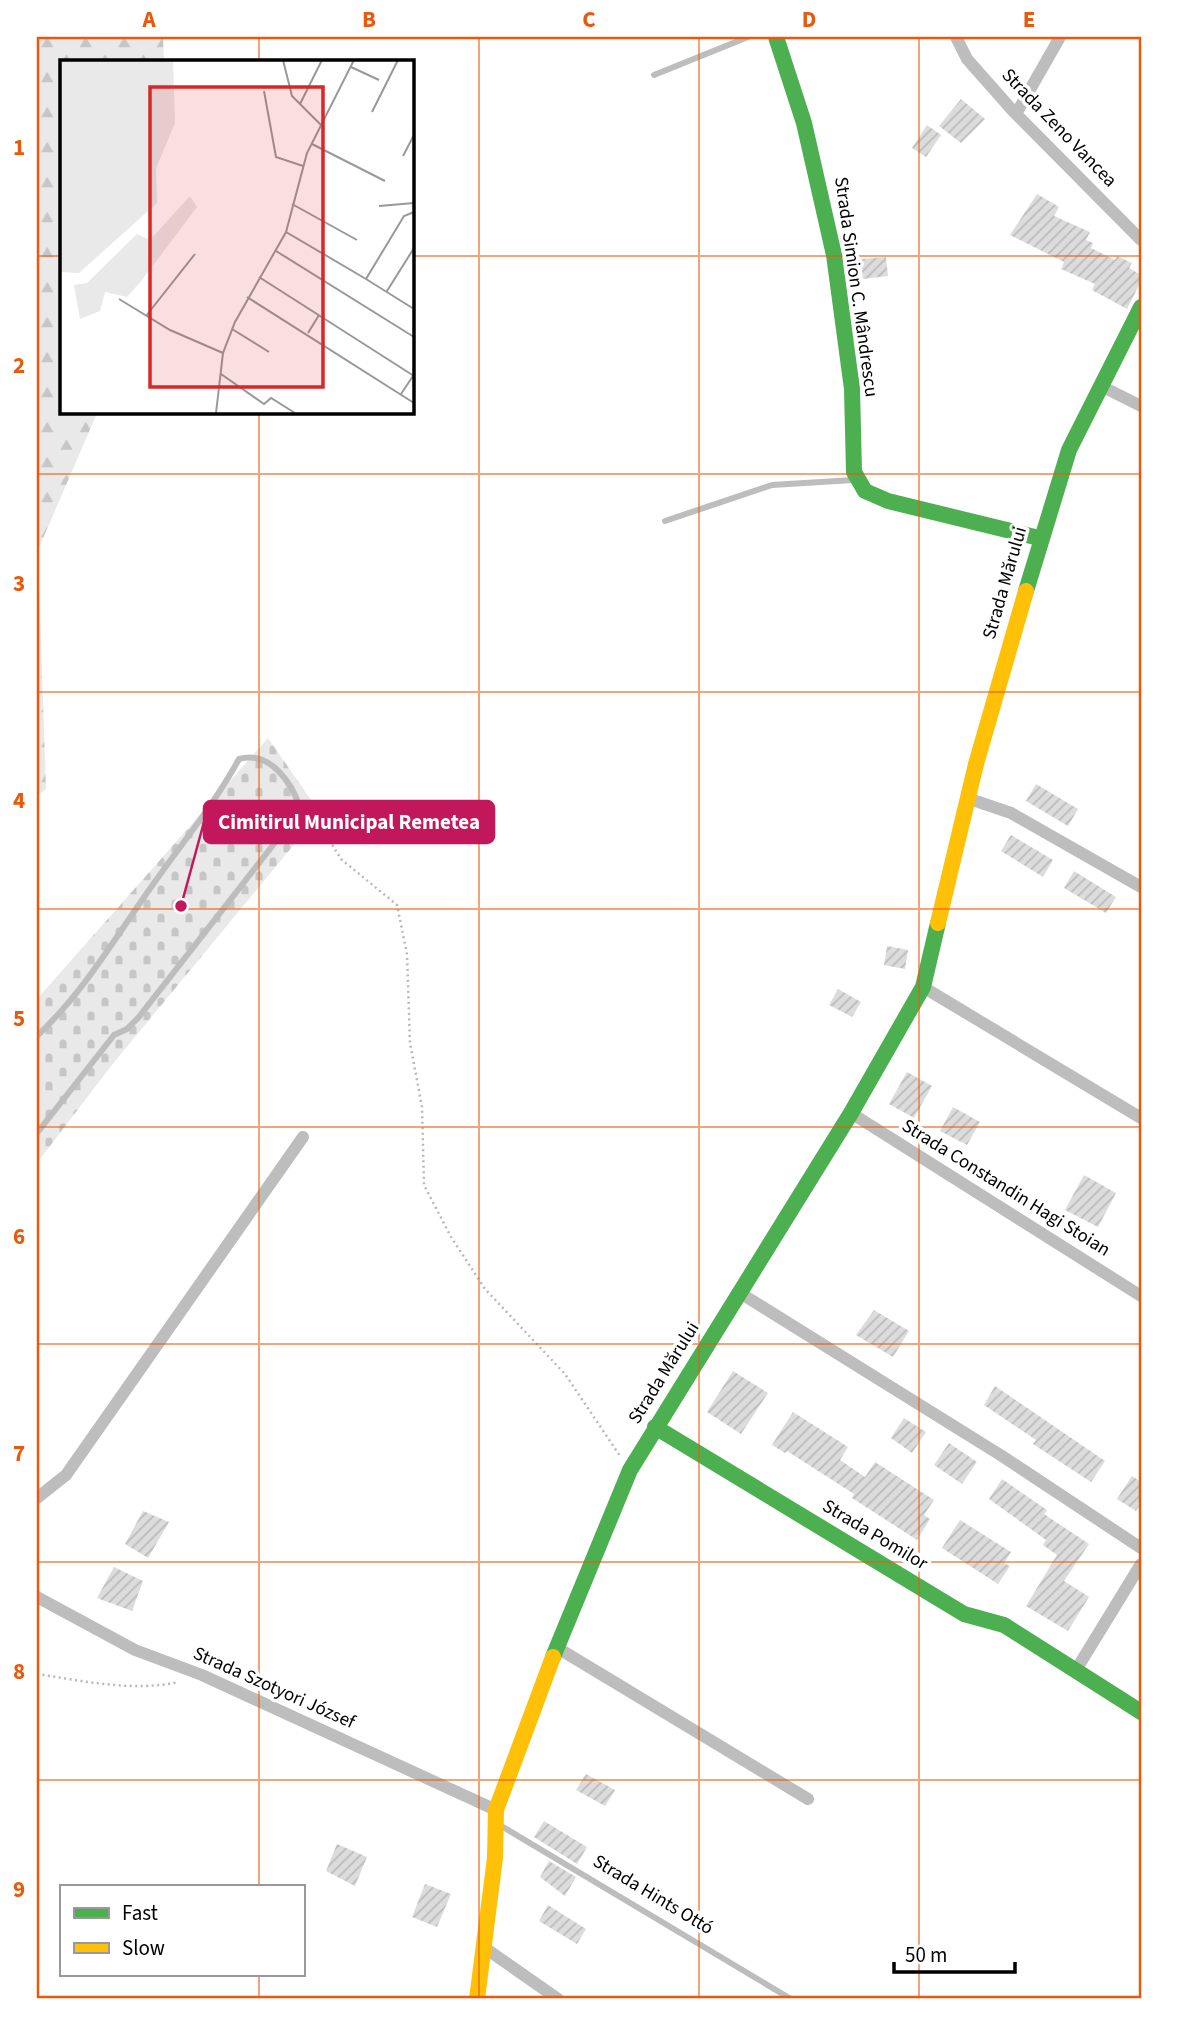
<svg xmlns="http://www.w3.org/2000/svg" width="1178" height="2036" font-family="'Source Sans 3',sans-serif">
	<defs>
		<pattern id="forest-firs" width="22" height="20" patternUnits="userSpaceOnUse" patternTransform="scale(1.75)"><rect width="22" height="20" fill="#e9e9e9"/><path d="M5 1l3.5 6h-7zM16 11l3.5 6h-7z" fill="#c6c6c6"/></pattern>
		<pattern id="cemetery-stones" width="16" height="16" patternUnits="userSpaceOnUse" patternTransform="scale(1.75)"><rect width="16" height="16" fill="#e9e9e9"/><path d="M2 7V4a2 2 0 0 1 4 0v3zM10 15v-3a2 2 0 0 1 4 0v3z" fill="#c6c6c6"/></pattern>
		<pattern id="building-hatch" width="6" height="6" patternUnits="userSpaceOnUse" patternTransform="scale(1.75)"><rect width="6" height="6" fill="#dcdcdc"/><path d="M-1 1l2-2M0 6l6-6M5 7l2-2" fill="none" stroke="#bbb"/></pattern>
	</defs>
	<rect width="100%" height="100%" fill="#fff"/>
	<!-- forest -->
	<path fill="url(#forest-firs)" d="M37 37H163L164 61H61V411H98L38 550 46 789 37 796Z"/>
	<!-- cemetery -->
	<path fill="url(#cemetery-stones)" d="M268 738 320 813 111 1066 37 1163V999Z"/>
	<!-- building -->
	<path fill="url(#building-hatch)" d="M961 99 985 119 961 143 939 126Z
		M927 125 941 135 926 157 912 148Z
		M1037 194 1059 207 1054 216 1090 232 1086 240 1093 243 1091 248 1115 260 1117 256 1132 263 1129 268 1141 275V281L1127 309 1092 290 1095 284 1061 269 1064 262 1010 235Z
		M886 257 888 276 863 279 861 259Z
		M1036 784 1078 809 1068 826 1026 801Z
		M1011 835 1053 860 1043 877 1001 851Z
		M1074 871 1116 897 1106 913 1064 888Z
		M887 946 908 950 905 969 884 965Z
		M838 989 861 1002 852 1017 829 1005Z
		M907 1072 932 1086 914 1118 889 1104Z
		M953 1107 980 1122 967 1145 940 1131Z
		M1084 1175 1116 1193 1098 1227 1065 1210Z
		M874 1310 909 1331 893 1357 856 1335Z
		M733 1371 768 1393 741 1434 707 1412Z
		M995 1386 1105 1461 1091 1482 1033 1444 1036 1440 984 1405Z
		M793 1412 848 1447 840 1460 865 1477 875 1462 934 1500 924 1515 930 1519 917 1540 852 1498 854 1494 787 1451 785 1453 772 1445Z
		M904 1418 926 1432 912 1453 891 1438Z
		M949 1443 977 1462 962 1484 934 1465Z
		M1132 1476 1141 1482V1503L1136 1511 1117 1499Z
		M1002 1479 1047 1510 1044 1514 1089 1544 1064 1581 1089 1597 1068 1631 1026 1606 1057 1555 1043 1545 1046 1540 989 1499Z
		M143 1511 169 1522 148 1558 125 1544Z
		M960 1520 1011 1552 1004 1563 1010 1566 998 1584 942 1548Z
		M114 1567 143 1581 132 1611 97 1598Z
		M586 1774 615 1790 605 1806 576 1790Z
		M544 1821 587 1847 577 1864 534 1837Z
		M337 1844 367 1857 355 1886 326 1871Z
		M549 1861 576 1877 565 1896 540 1877Z
		M425 1884 451 1894 437 1927 412 1917Z
		M548 1905 586 1929 577 1944 539 1921Z"/>
	<g fill="none" stroke-linecap="round" stroke-linejoin="round">
		<!-- path -->
		<path stroke="#b8b8b8" stroke-width="2.5" stroke-dasharray="2 3.5" stroke-linecap="butt" d="M307 816 328 838 341 859 397 905 407 954 410 1043 422 1107 424 1185 451 1237 485 1289 565 1374 620 1456
			M37 1674C84 1681 132 1692 179 1682"/>
		<!-- lane -->
		<path stroke="#bdbdbd" stroke-width="6" d="M654 75 748 37
			M665 521 772 485 853 480
			M37 1036C85 991 116 936 154 883 183 842 215 803 239 759 270 750 292 783 300 808L295 817 138 1018 127 1029 114 1035 37 1133
			M498 1824 791 1999"/>
		<!-- street -->
		<path stroke="#bdbdbd" stroke-width="12" d="M956 37 967 59 1013 111 1141 240
			M1016 114 1060 37
			M1101 386 1141 406
			M967 798 1011 813 1141 887
			M923 987 1141 1118
			M851 1113 1141 1296
			M740 1293 1002 1456 1141 1548
			M37 1498 66 1475 303 1137
			M37 1597 135 1650 202 1675 496 1810
			M556 1647 808 1799
			M1076 1670 1141 1564
			M485 1948 558 1999"/>
		<!-- fast -->
		<path stroke="#4caf50" stroke-width="16" d="M776 37 804 123 834 255 852 389 854 472 865 491 888 501 1039 538
			M1026 591 1069 450 1141 307
			M655 1427 964 1614 1004 1625 1141 1712
			M553 1657 630 1470 851 1113 923 987 938 923"/>
		<!-- slow -->
		<path stroke="#ffc107" stroke-width="16" d="M938 923 976 764 1026 591
			M477 1999 495 1858 496 1810 553 1657"/>
	</g>
	<!-- grid -->
	<path fill="none" stroke="#e8590c" stroke-width="2" stroke-opacity="0.55" d="M259 37V61M479 37V1999M699 37V1999M919 37V1999M37 256H61M411 256H1141M259 411V1887M37 474H1141M37 692H1141M37 909H1141M37 1127H1141M37 1344H1141M37 1562H1141M37 1780H1141M259 1975V1999"/>
	<g text-anchor="middle" dominant-baseline="central" stroke-width="7" stroke-linejoin="round" paint-order="stroke">
		<!-- street labels -->
		<g font-size="19" fill="#000" stroke="#fff">
			<text transform="translate(1059 128) rotate(46)">Strada Zeno Vancea</text>
			<text transform="translate(856 287) rotate(82)">Strada Simion C. Mândrescu</text>
			<text transform="translate(1005 583) rotate(-74)">Strada Mărului</text>
			<text transform="translate(1006 1188) rotate(32)">Strada Constandin Hagi Stoian</text>
			<text transform="translate(664 1373) rotate(-58)">Strada Mărului</text>
			<text transform="translate(875 1535) rotate(31)">Strada Pomilor</text>
			<text transform="translate(274 1688) rotate(24)">Strada Szotyori József</text>
			<text transform="translate(653 1895) rotate(31)">Strada Hints Ottó</text>
		</g>
	</g>
	<!-- overview -->
	<g transform="translate(60 60)">
		<rect width="354" height="354" fill="#fff"/>
		<path d="M0 0H113L115 63 96 108 97 143 19 213 0 212Z" fill="#e9e9e9"/>
		<path d="M130 136 137 147 82 220 67 237 45 232 40 251 20 259 14 225 27 223 77 174 90 180Z" fill="#e9e9e9"/>
		<path fill="none" stroke="#999" stroke-width="2" d="M223 0 232 36 261 65M291 7 319 20M204 31 216 97 243 106M240 44 262 0M312 52 338 0M252 84 325 121M343 96 354 75M232 144 297 180M319 146 354 143M354 152 344 156 306 219 354 249M226 172 306 219M216 191 354 277M199 217 354 316M327 231 354 188M187 237 354 343M59 239 110 270 163 293M86 256 135 194M172 269 209 292M248 273 259 255M161 314 204 344 211 338 235 353M341 334 353 316M156 353 163 293 175 262 226 172 247 93 294 0"/>
		<path fill="#d62828" fill-opacity="0.15" stroke="#d62828" stroke-width="3.5" d="M90 27H263V327H90Z"/>
		<rect width="354" height="354" fill="none" stroke="#000" stroke-width="3.5"/>
	</g>
	<!-- callouts -->
	<path fill="none" stroke="#c2185b" stroke-width="2.5" d="M181 906L204 822"/>
	<circle fill="#c2185b" stroke="#fff" stroke-width="2.5" cx="181" cy="906" r="7"/>
	<rect fill="#c2185b" stroke="#c2185b" stroke-width="2.5" x="204" y="801" width="290" height="42" rx="7"/>
	<g font-size="21" text-anchor="middle" font-weight="bold" fill="#fff">
		<text x="349" y="829">Cimitirul Municipal Remetea</text>
	</g>
	<!-- border -->
	<rect width="1178" height="2036" fill="none" stroke="#ffffff" stroke-width="77"/>
	<!-- legend -->
	<rect x="60" y="1885" width="245" height="91" fill="#ffffff" stroke="#999999" stroke-width="2"/>
	<rect x="74" y="1908" width="35" height="10" fill="#4caf50" stroke="#999999" stroke-width="2"/>
	<text x="122" y="1920" font-size="21" fill="#000000">Fast</text>
	<rect x="74" y="1943" width="35" height="10" fill="#ffc107" stroke="#999999" stroke-width="2"/>
	<text x="122" y="1955" font-size="21" fill="#000000">Slow</text>
	<!-- scale -->
	<path d="M894 1962v10h121v-10" fill="none" stroke="#000000" stroke-width="3.5"/>
	<text x="905" y="1962" font-size="21" fill="#000000" stroke="#ffffff" stroke-width="5" paint-order="stroke">50 m</text>
	<rect x="38" y="38" width="1102" height="1959" fill="none" stroke="#e8590c" stroke-width="2.5"/>
	<g font-size="23" text-anchor="middle" font-weight="bold" fill="#e8590c">
		<text x="149" y="27">A</text>
		<text x="369" y="27">B</text>
		<text x="589" y="27">C</text>
		<text x="809" y="27">D</text>
		<text x="1029" y="27">E</text>
		<text x="19" y="155">1</text>
		<text x="19" y="373">2</text>
		<text x="19" y="591">3</text>
		<text x="19" y="808">4</text>
		<text x="19" y="1026">5</text>
		<text x="19" y="1244">6</text>
		<text x="19" y="1461">7</text>
		<text x="19" y="1679">8</text>
		<text x="19" y="1897">9</text>
	</g>
</svg>
